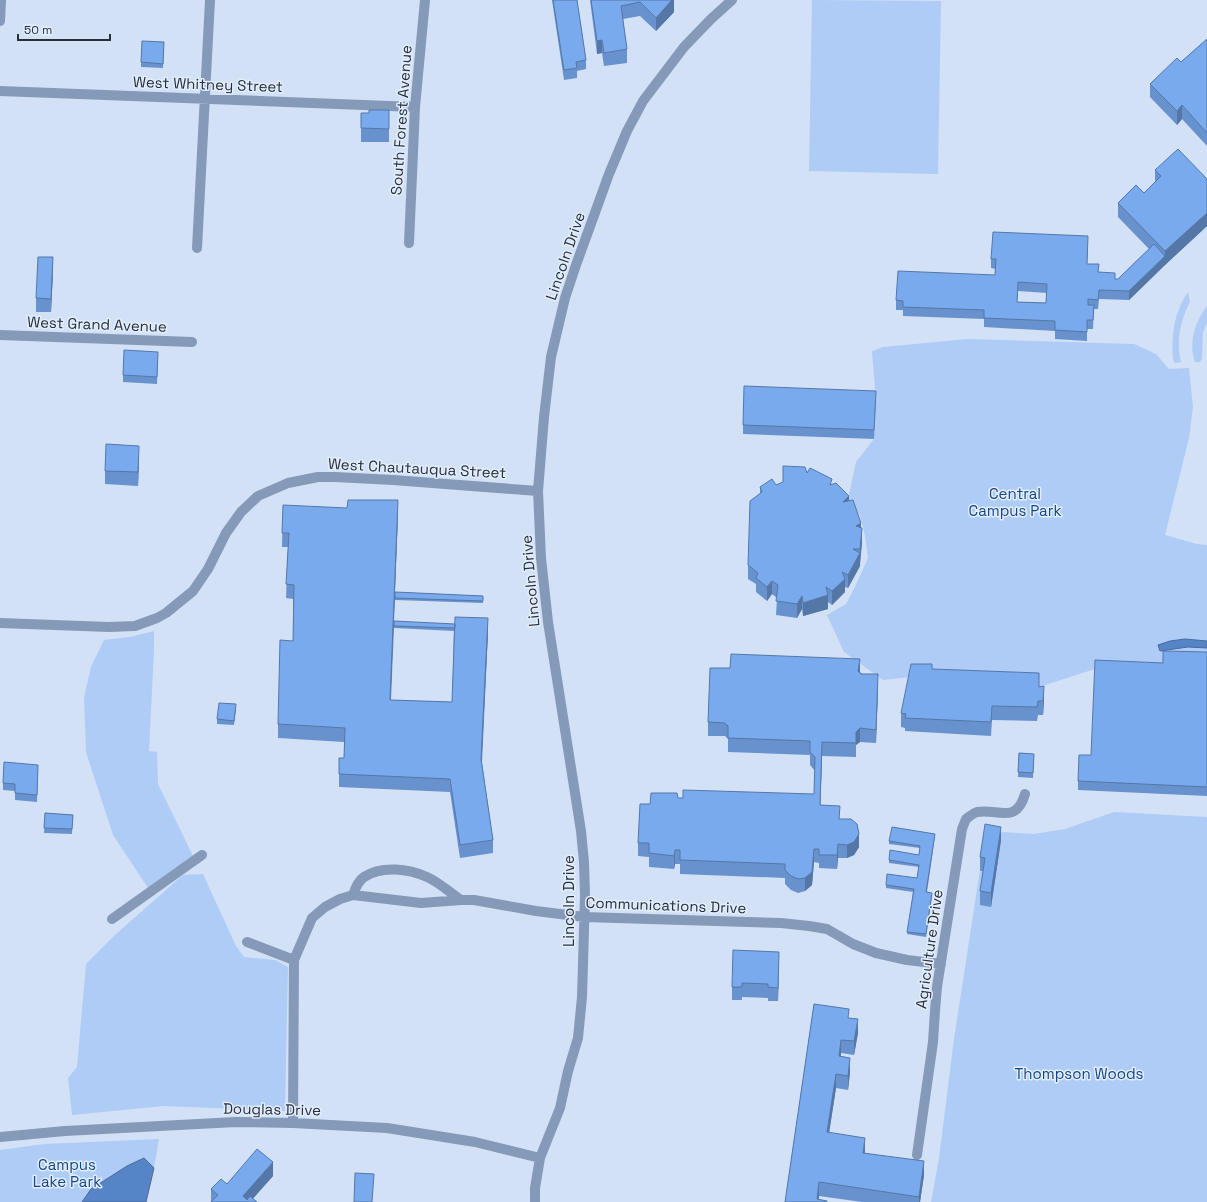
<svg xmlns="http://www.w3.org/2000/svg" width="1207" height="1202" font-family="'Space Grotesk',sans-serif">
	<rect width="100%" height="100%" fill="#d3e1f6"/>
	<!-- green -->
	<path fill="#aeccf5" d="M812 0 941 1 938 174 809 171Z
		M1188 292 1190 302C1180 321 1176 341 1181 362L1175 363 1173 360C1171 336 1174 312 1188 292Z
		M1207 306V322L1203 333 1202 359 1200 362H1195C1188 344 1195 321 1207 306Z
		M968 339 1134 344 1156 354 1169 369 1189 368 1193 407 1189 438 1165 535 1197 544 1207 545V661L1163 672 1095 669 1039 687 911 677 883 680 844 652 827 615 846 604 855 587 868 558 865 536 860 515 848 499 856 462 874 439 876 401 872 351 883 347Z
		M154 631V650L149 751 157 752 158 784 195 860 150 891 113 835 86 752 84 697 91 667 104 640 130 637Z
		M1114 812 1207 817V1202H931L939 1158 954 1039 986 831 1034 834 1065 829Z
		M203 874 236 946 244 957 275 960 288 967 285 1111 164 1106 72 1115 68 1078 77 1067 86 964 116 934 183 875Z
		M159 1139 154 1168 144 1158 127 1166 91 1189 82 1202H0V1150L45 1144Z"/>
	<!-- water -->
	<path fill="#5685c7" stroke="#486b9c" d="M1185 639 1207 641V648L1188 647 1160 651 1158 645 1170 641Z
		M144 1158 154 1168 146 1202H82L91 1189 127 1166Z"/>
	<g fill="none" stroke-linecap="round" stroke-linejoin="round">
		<!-- minor -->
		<path stroke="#859ab8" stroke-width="10" d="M0 21 1 0
			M0 91 415 107
			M409 243 415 107 425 0
			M197 248 210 0
			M0 335 192 342
			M0 623 109 627 135 626 157 618 166 613 193 591 208 569 226 533 241 512 258 496 288 483 318 477H335L393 480 538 491
			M353 895C355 889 358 881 364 877 382 865 409 869 427 877 439 882 450 893 461 900
			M112 919 202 855
			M247 942 294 960
			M293 1123 294 960 312 918 325 907 340 899 353 895 421 903 461 900H474L536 911 584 917 781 923 809 926 827 929 853 944 876 953 907 960 941 964
			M0 1137 65 1131 236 1122 293 1123 387 1128 475 1142 540 1158
			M917 1155 933 1042 935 1011 937 987 962 829 966 819C969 817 973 813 977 812 997 808 1016 825 1025 794
			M535 1202V1188L540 1158 560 1108 568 1071 578 1038 582 997 585 896 584 862 581 831 548 622 541 558 538 491 544 417 551 357 565 298 576 265 609 174 627 131 643 101 684 47 711 19 732 0"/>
	</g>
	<!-- wall -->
	<path fill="#6892cd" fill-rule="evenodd" d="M552 0H577L586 60V69L577 71V78L564 80Z
		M590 0H674V12L656 31 640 16 623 19 627 49V63L604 66 602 53 597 54Z
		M1207 39V146L1182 119 1177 125 1150 97V84L1181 62Z
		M164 47 163 68 141 67V62Z
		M389 110V142H361V113H369Z
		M1155 170 1207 179V226L1165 265 1129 300 1099 299 1098 309H1094L1093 329H1087V341L1055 339V331L984 327V319L903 316V310H896V300L995 275 996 269 991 268V259L1088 246 1087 264 1099 272 1115 279H1118L1149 249 1118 217V203L1144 193 1155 182ZM1018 291 1047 293 1046 303 1017 302Z
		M53 271 51 312H36V298Z
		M158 359 157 384 123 382V375Z
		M876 401 874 439 743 434V425Z
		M139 459 138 486 105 484V471Z
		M807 473 832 484 849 501 861 528 862 542 860 566 848 588 845 587V592L832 605 828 602V609L803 616 802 609 797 618 776 615 777 598 772 594 767 601 756 592V584L748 579V565L760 494V487L776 485Z
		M283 505 398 514 395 592 483 596V603L395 600 394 621 488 632 482 763 493 840V853L460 858 450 792 339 787V758H344V742L278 738V724L293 641V599L286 598 288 547H282ZM394 628 454 631 452 702 391 700Z
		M1207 652V796L1078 790V781L1091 755 1163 663Z
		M932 669 1039 687 1044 700 1043 715H1038L1037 721 992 720 991 736 905 731V728L901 727V713Z
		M860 672 878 687 876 743 860 742 856 745V757L822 756 820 805 840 819 859 847 854 855 847 858H838L837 869 819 868V863L814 862 812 885 805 891 798 893 791 890 785 884V878L680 874V864H675L674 869 649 867V857L638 856V843L650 804 678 798 814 794 815 771 810 765V755L728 752V739L725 736H708V722Z
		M236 709 234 725 217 724V719Z
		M1019 753 1034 754 1033 778 1018 777Z
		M38 771 37 802 15 800V791L3 790V783Z
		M45 813 73 815 72 834 44 833Z
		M935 836 927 892 932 895 926 937 907 934 913 892 886 888V885L917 878 919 867 889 863V860L919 855 920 848 889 844V841Z
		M1001 840 991 907 980 905V891L983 871H980V857Z
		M779 966 778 1001H768V998L742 997V1000H732V987Z
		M814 1004 849 1018 858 1033 854 1055 841 1053V1057L850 1072 848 1090 836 1088 829 1133 865 1153 924 1175 920 1202H862L819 1196V1200L785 1202Z
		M273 1176 253 1198 211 1202V1189L227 1184Z"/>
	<!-- shaded-wall -->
	<path fill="#5577a7" d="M672 0H674V12L656 31V18Z
		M602 40V53L597 54V41Z
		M1182 105V119L1177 125V111Z
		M1207 213V226L1165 265 1129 300V291L1165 256V251Z
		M53 257V271L51 312V299Z
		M139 446V459L138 486V472Z
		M849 496V510L843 502Z
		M398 500V514L390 713V700Z
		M861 523V537L856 526Z
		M862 528V542L860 562V549Z
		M860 553V566L848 588V575Z
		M845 579V592L832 605V591Z
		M772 581V594L767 601V587Z
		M828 595V609L803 616V603Z
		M802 596V609L797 618V604Z
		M488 618V632L481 773V759Z
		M860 659V673L858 671Z
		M878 674V687L876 743V730Z
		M1044 686V700L1043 715V701Z
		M860 728V742L856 745V757V732Z
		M822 742V756L820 818V805Z
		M1001 827V840L991 907V893Z
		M859 834V847L854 855 847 858V845Z
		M838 844V858L837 869V855Z
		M814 849V862L812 885 805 891V878Z
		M675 850V864L674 869V856Z
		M779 952V966L778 1001V988Z
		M858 1019V1033L854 1055V1041Z
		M841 1040V1053L839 1070V1056Z
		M850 1058V1072L848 1090V1076Z
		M836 1074V1088L827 1146V1132Z
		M865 1138V1151L863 1166V1153Z
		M924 1161V1175L920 1202H919V1197Z
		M273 1162V1176L250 1202 243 1196Z
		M819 1182V1196L818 1202 817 1199Z"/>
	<!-- building -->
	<path fill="#79aaee" stroke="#5577a7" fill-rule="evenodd" d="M553 0H577L586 60 576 62 577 68 564 70Z
		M591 0H672L656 18 640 2 621 6 627 49 604 53 602 40 597 41Z
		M1207 39V133L1182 105 1177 111 1150 84 1177 58 1181 62Z
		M142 41 164 42 163 64 141 62Z
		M369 110H389V129L361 128V113H369Z
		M1178 149 1207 179V213L1165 251 1118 203 1136 185 1144 193 1161 176 1155 170Z
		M993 232 1088 236 1087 264H1099L1098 272 1115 273V279H1118L1154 244 1165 256 1129 291 1099 290 1098 300 1088 299V305H1094L1093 320H1087V332L1055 330V321L984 318V310L903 307V301L896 300 898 271 995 275 996 259H991ZM1018 282 1047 284 1046 303 1017 302Z
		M38 257H53L51 299 36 298Z
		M124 350 158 352 157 377 123 375Z
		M744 386 876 391 874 430 743 425Z
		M106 444 139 446 138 472 105 471Z
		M783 466 805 467 807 473 810 468 832 479 830 485 836 483 849 496 843 502 853 500 861 523 856 526 862 528 860 549H853L860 553 848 575 842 572 845 579 832 591 826 587 828 595 803 603 802 596 797 604 776 601 778 585 772 581 767 587 756 578 758 573 748 565 750 501 762 492 760 487 772 479 776 485 783 482Z
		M348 500H398L390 700 452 702 455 617 488 618 481 759 493 840 460 845 450 779 339 774V758H344L345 728 278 724 280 640 293 641 294 585 286 584 289 533H282L283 505 347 508Z
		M395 592 483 596V601L395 598Z
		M394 621 455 624V628L394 626Z
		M1163 651 1207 652V787L1078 781 1079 755H1091L1095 660 1163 663Z
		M731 654 860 659 858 671 861 674H878L876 730 860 728 856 732V743L822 742 820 805 840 806 839 819H851L857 824 859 834 854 842 847 845 838 844 837 855H819V849H814L812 872 805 878 798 879 791 876 785 870V864L680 860V850H675L674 856 649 853V843H638L640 804H650L651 793H677L678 798H683V790L814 794 815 757 810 752V741L728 738V726L725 723 708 722 710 668H730Z
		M911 664H932V669L1039 673V687L1044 686 1043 701H1038L1037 707 992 706 991 722 905 718 906 714 901 713Z
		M219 703 236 704 234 721 217 719Z
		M1019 753 1034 754 1033 773 1018 772Z
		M4 762 38 765 37 795 15 793V784L3 783Z
		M45 813 73 815 72 829 44 828Z
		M985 824 1001 827 991 893 980 891 985 858 980 857Z
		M892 827 935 834 926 892 932 893 926 934 907 932 914 889 886 885 887 874 917 878 919 865 889 860 890 850 919 855 920 846 889 841Z
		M733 950 779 952 778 988 768 987V984L742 983V987H732Z
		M814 1004 849 1009 848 1018 858 1019 854 1041 841 1040 839 1056 850 1058 848 1076 836 1074 827 1132 865 1138 863 1153 924 1161 919 1197 819 1182 817 1199 827 1201V1202H785Z
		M257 1149 273 1162 243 1196 247 1200 250 1196 257 1202H211L218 1195 211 1189 221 1179 227 1184Z
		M355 1173 374 1174 372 1202H354Z"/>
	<g text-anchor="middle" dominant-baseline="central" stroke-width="3" stroke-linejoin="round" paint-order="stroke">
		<!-- street labels -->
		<g font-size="15" fill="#292f37" stroke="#e2eeff">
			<text transform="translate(208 84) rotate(2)">West Whitney Street</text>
			<text transform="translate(401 120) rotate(-86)">South Forest Avenue</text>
			<text transform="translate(565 256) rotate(-71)">Lincoln Drive</text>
			<text transform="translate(97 324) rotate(2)">West Grand Avenue</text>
			<text transform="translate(417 468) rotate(3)">West Chautauqua Street</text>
			<text transform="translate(530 581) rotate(-95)">Lincoln Drive</text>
			<text transform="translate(568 901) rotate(-90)">Lincoln Drive</text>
			<text transform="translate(666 905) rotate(2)">Communications Drive</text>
			<text transform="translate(929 949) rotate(-82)">Agriculture Drive</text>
			<text transform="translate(272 1109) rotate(1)">Douglas Drive</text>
		</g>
		<!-- park labels -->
		<g font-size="15" fill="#164581" stroke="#e2eeff">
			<text x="1015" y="493">Central<tspan x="1015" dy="17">Campus Park</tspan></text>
			<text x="1079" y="1073">Thompson Woods</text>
			<text x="67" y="1164">Campus<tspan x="67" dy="17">Lake Park</tspan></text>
		</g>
	</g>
	<!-- scale -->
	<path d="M18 34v6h92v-6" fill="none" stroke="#292f37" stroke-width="2"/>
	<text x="24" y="34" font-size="12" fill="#292f37" stroke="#e2eeff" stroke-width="3" paint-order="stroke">50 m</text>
</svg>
